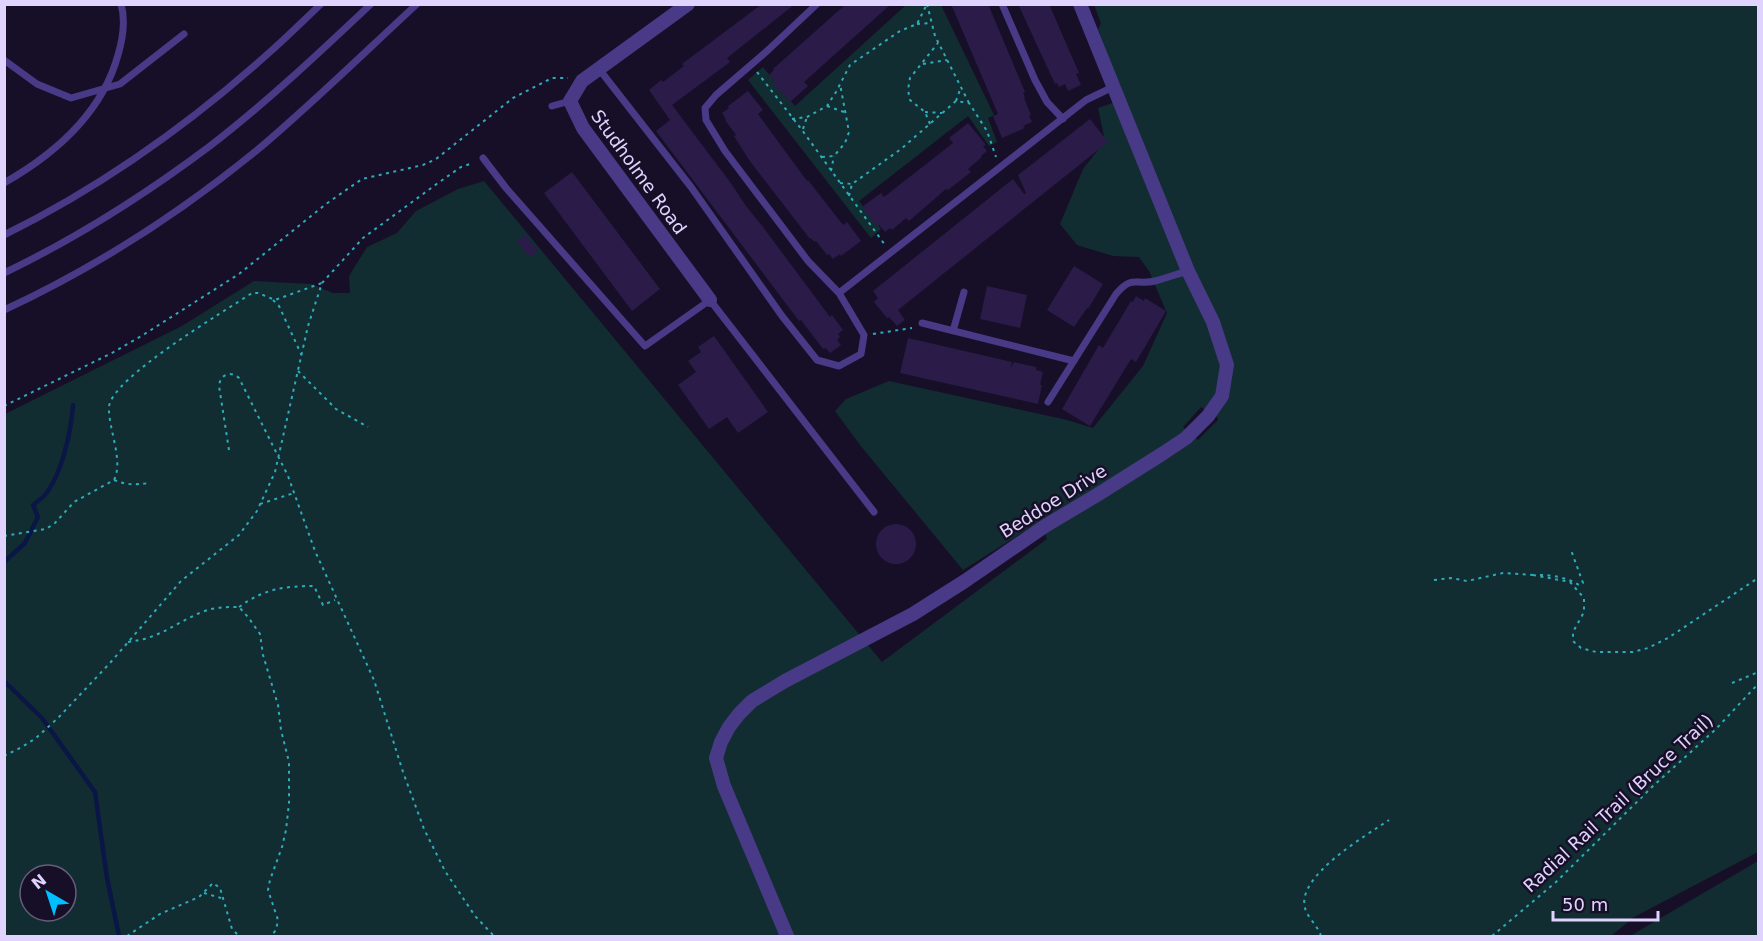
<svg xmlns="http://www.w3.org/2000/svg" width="1763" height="941" font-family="'DejaVu Sans',sans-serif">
	<rect width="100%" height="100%" fill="#170f27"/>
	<!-- green -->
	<path fill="#122d31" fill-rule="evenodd" d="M906 5H941L994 115 988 118 997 142 989 146 968 116 859 201 881 229 871 238 748 80 763 67 795 106Z
		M1094 5H1758V852L1634 917 1611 936H5V414L182 326 254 281 311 284 333 293H350L349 276 367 247 397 233 416 211 458 189 484 181 882 662 1047 539 1041 521 963 570 860 445 835 411 846 399 889 381 1067 420 1093 428 1143 366 1167 313 1149 271 1139 257 1113 256 1077 245 1060 224 1083 169 1105 141 1098 108 1124 99 1098 29 1101 23ZM1201 407 1217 417 1218 420 1198 440 1183 427ZM30 875H66V911H30Z
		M1758 861V936H1628H1630Z"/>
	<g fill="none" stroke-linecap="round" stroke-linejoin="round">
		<!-- stream -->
		<path stroke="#0a1645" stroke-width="4.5" d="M4 562 25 543 38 517 33 505C37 502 41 499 44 496 62 475 71 432 73 405
			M4 681 42 718 95 792 107 878 119 936"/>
	</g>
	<!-- building -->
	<path fill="#2b1b48" d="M762 4H795L727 58 730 62 672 105 730 182 746 206 763 227 830 317 832 315 843 330 838 334 840 337 837 340 841 345 830 353 826 348 823 349 801 320 799 321 656 131 670 120 649 90 661 80 663 82 684 66 682 64Z
		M846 4H891L804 82 808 86 790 102 773 83 775 82 769 75 774 70 773 69Z
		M951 4H988L1025 92 1023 93 1025 97 1024 98 1031 115 1029 116 1032 122 1023 126 1025 128 1002 138 993 116 998 114Z
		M1018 4H1049L1079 73 1076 74 1081 85 1068 91 1065 84 1059 87 1057 83 1055 84Z
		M748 91 763 110 758 114 807 181 808 180 843 225 847 222 861 241 841 256 840 254 833 259 829 254 827 255 816 241 814 242 811 238 810 239 749 160 734 136 736 135 725 120 726 119 722 113 729 108 728 106Z
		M1090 119 1108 142 898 310 905 320 897 326 889 317 887 318 874 302 878 298 873 291 1013 179 1024 194 1026 193 1018 175Z
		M968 123 986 145 983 146 987 151 981 156 982 157 968 169 971 172 948 190 946 189 909 221 906 218 892 230 890 228 885 232 879 225 877 227 862 207 881 193 884 197 953 143 949 138Z
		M572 172 660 289 632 311 544 193Z
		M526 235 538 251 529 257 517 241Z
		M1074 266 1103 284 1088 309 1087 308 1074 327 1047 310Z
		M987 286 1027 295 1020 328 980 319Z
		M1136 296 1144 301 1145 298 1166 311 1136 362 1131 359 1090 426 1062 409 1099 345 1103 348 1131 301 1133 302Z
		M714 336 768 412 738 433 727 417 709 429 678 385 696 372 688 361 701 352 698 347Z
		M908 338 1012 362 1011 368 1014 362 1036 367V370L1043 372 1040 385H1042L1038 404 900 373Z
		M876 544a20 20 0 1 1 40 0a20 20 0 1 1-40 0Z"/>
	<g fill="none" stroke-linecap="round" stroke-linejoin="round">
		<!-- path -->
		<path stroke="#2eacba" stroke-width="2" stroke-dasharray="3 4.5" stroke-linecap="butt" d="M927 4 935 36 969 103
			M917 24 931 23
			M923 64 947 60
			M757 72 802 130 885 245
			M956 101 961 87
			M827 106 844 112
			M925 112 942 113
			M792 119 807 117 827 106 836 92 850 65 900 31 917 24 927 4
			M930 124 925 112 910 100 908 90 910 78 938 43
			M803 129 807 117
			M822 157 834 156 845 143 849 132 840 84
			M831 171 834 156
			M840 183 852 184
			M849 196 852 184 901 149 956 101 969 103 987 131 996 157
			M273 300 279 306 302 356
			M873 334 912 328
			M298 371 336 409 368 427
			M4 406 112 353 143 335 239 274 326 204 362 179 423 165 436 159 513 98 552 78H568
			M229 450 219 386C220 375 230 370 239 378L288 476 315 551 374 680 403 772 424 829 445 871 475 916 494 936
			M114 480C127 485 135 485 149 483
			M260 504 294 493
			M4 536 46 529 55 523 74 502 114 480C124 461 108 428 109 407 111 378 225 311 252 293H258L275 300 322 283
			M1533 575 1570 582 1584 598V612L1573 632V641L1581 648 1596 652H1633L1648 648 1668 638 1758 578
			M1540 575C1553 575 1568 578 1579 585L1583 583 1571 550
			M1434 580 1451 578 1467 581 1503 573 1534 575
			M239 607C264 589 284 586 314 586L323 605 335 600
			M128 642C161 638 173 624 202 612 214 607 226 607 239 607L248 617 260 634 263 655 278 705 281 730 289 762V803L286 830 282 847 270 880 268 890 278 920 276 930 271 936
			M1732 683 1756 673
			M4 756 22 747 36 738 58 718 110 663 181 581 239 535 257 511 275 472 308 326 322 283 363 238 438 183 461 167 473 163
			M204 893 221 898
			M127 936 160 914 199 897 213 883 220 888 232 929 239 936
			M1321 936C1318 926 1307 917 1305 908 1296 876 1367 835 1389 820
			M1492 936 1556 882 1652 787 1715 730 1758 684"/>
		<!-- lane -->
		<path stroke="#483a86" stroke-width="7" d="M1002 4 1035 80 1047 102 1063 119
			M4 60 37 84 71 98 120 84 184 34
			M599 69 691 187 782 316 817 360 839 366 861 354 864 335 839 293 808 261 725 151 706 120 705 108 716 95 767 51 817 4
			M552 106 570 101
			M483 158 506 188 645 346 710 300 874 512
			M4 183C55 154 102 113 118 55 123 38 126 21 121 4
			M4 235C101 187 191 123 271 51 288 36 304 20 321 4
			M4 273C77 238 146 194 210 146 267 102 319 53 371 4
			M839 293 1086 100 1113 87
			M4 310C97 267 183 211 262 146 315 101 365 52 417 4
			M922 323 1074 361
			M953 331 964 292
			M1048 402 1116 294C1133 274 1136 286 1155 281 1166 278 1177 274 1188 271"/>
		<!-- street -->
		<path stroke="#483a86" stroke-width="14" d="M688 4 582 81 570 101 583 128 710 300
			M787 936 724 786 716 758 721 742 729 727 739 714 752 701 785 681 913 614 965 581 1045 526 1097 495 1162 454 1186 438 1208 416 1222 396 1227 365 1213 322 1188 271 1080 4"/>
	</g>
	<g text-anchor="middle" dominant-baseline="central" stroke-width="5" stroke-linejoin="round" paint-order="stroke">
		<!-- street labels -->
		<g font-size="18" fill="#e0d4ff" stroke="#170f27">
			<text transform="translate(639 172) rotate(54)">Studholme Road</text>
			<text transform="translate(1053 501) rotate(-32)">Beddoe Drive</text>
			<text transform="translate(1618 803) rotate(-43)">Radial Rail Trail (Bruce Trail)</text>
		</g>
	</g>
	<!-- border -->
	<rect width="1763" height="941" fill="none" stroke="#e0d4ff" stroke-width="12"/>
	<!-- north arrow -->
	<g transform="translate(48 893) rotate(321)"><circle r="28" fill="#170f27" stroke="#675e7d" stroke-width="1.5"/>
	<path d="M0-4.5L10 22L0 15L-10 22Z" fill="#00beff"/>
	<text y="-9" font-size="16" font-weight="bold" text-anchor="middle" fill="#e0d4ff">N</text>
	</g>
	<!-- scale -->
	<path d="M1553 911v9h105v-9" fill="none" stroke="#e0d4ff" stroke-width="3"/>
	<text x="1562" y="911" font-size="18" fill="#e0d4ff" stroke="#170f27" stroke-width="4.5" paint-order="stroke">50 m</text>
</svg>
